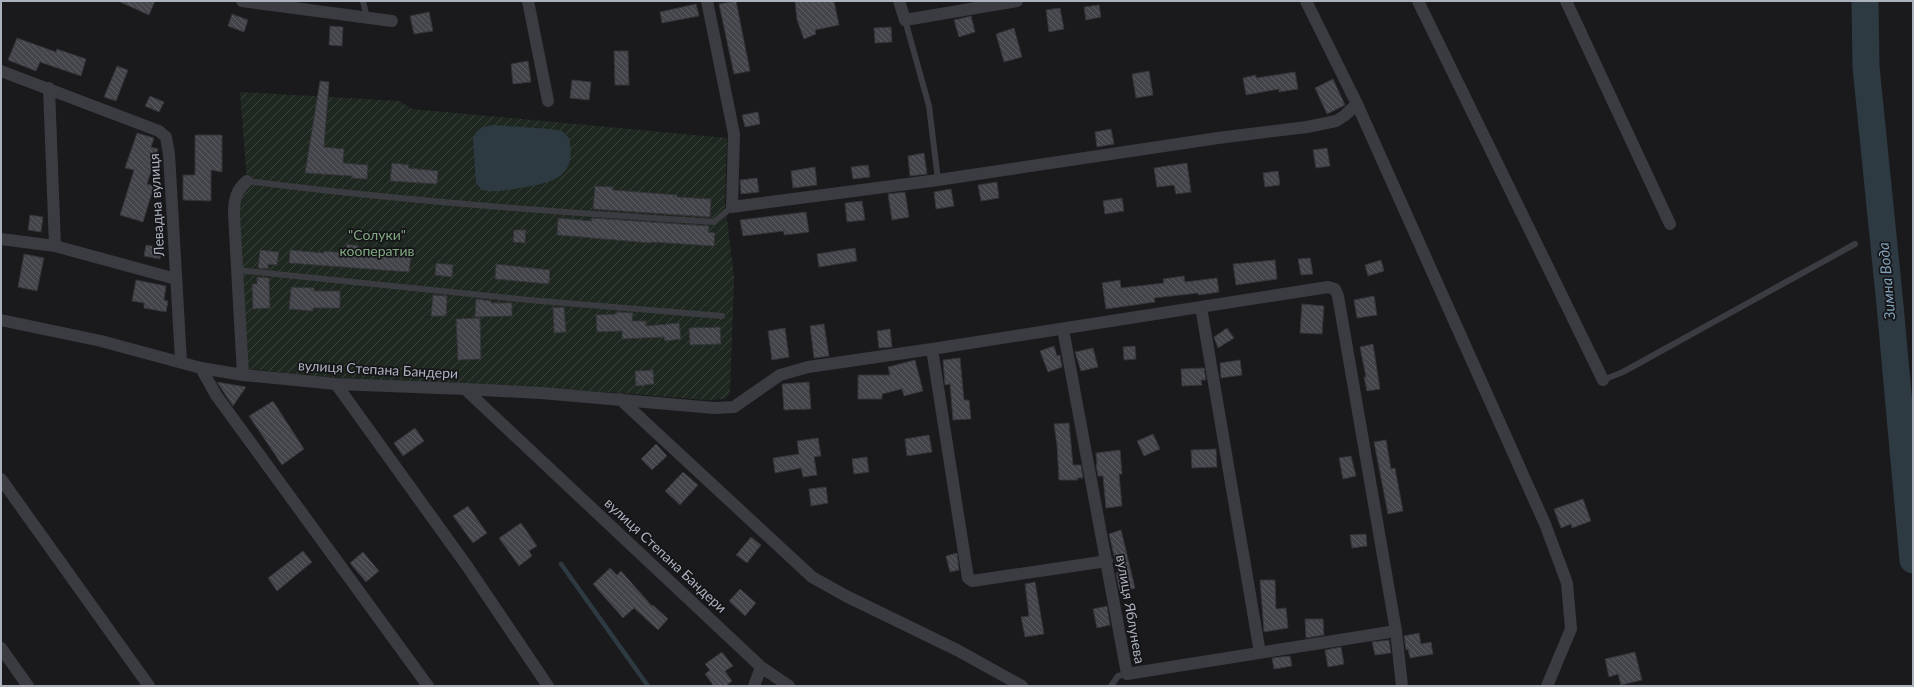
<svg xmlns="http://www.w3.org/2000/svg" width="1914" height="687" font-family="Lato,sans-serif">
	<defs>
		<pattern id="garden-furrows" width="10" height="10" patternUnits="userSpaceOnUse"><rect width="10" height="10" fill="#1f2820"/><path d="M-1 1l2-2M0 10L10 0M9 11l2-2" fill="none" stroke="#3d453e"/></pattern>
		<pattern id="building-back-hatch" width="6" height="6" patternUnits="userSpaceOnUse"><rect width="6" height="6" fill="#44454a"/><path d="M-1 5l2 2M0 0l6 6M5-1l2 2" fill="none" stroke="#5c5d62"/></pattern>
	</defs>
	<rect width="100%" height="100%" fill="#1a1a1d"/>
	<!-- garden -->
	<path fill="url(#garden-furrows)" d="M240 92 399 101 412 109 727 138 725 203 734 277 730 393 725 399 707 400 621 393 311 376 252 369 243 375 238 205 247 181Z"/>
	<!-- water -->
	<path fill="#2e3a42" d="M493 125 550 129 562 131 569 138C578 178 551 183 519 188 507 190 494 193 482 190L476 183 473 140C475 129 482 127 493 125Z"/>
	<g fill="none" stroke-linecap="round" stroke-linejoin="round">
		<!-- stream -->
		<path stroke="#2e3a42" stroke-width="4.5" d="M561 564 648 686"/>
		<!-- river -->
		<path stroke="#2e3a42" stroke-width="27" d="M1865 1 1866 67 1890 305 1913 560"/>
	</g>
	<!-- building -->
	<path fill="url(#building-back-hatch)" stroke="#343439" d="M118 1H155L149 15Z
		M736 1 750 71 734 74 719 4Z
		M795 1H834L839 25 815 30 816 34 804 39 797 20Z
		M696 4 699 16 662 23 660 12Z
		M1099 5 1101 17 1086 20 1084 7Z
		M1060 8 1064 29 1049 32 1046 10Z
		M429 12 433 31 414 34 410 16Z
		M232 14 248 20 244 32 228 26Z
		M971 16 975 32 959 37 954 20Z
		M330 26 343 27 342 46 329 45Z
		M891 27 892 42 875 43 874 28Z
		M1014 28 1022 57 1004 62 996 34Z
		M17 38 56 52 57 49 86 59 81 76 40 62 36 71 8 60Z
		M614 51H628L629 85H615Z
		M528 61 531 82 513 84 511 64Z
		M117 66 128 70 116 101 104 97Z
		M1149 71 1153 95 1136 98 1132 74Z
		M1295 72 1298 89 1279 92V89L1246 95 1243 78 1256 75V78Z
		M1333 79 1345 105 1327 114 1315 88Z
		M572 80 591 82 589 100 570 98Z
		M320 81 329 82 324 147 344 149 343 163 368 165 367 179 352 178V176L305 173Z
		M150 96 164 102 159 112 145 106Z
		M758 112 760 124 745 127 742 115Z
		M1111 129 1114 144 1097 147 1095 132Z
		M137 133 154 138 151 147 158 149 147 184 154 186 143 222 120 215 134 170 125 168Z
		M195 135H222V172L211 170V201L183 200V175H195Z
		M1327 148 1330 166 1316 168 1313 150Z
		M924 153 927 174 910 176 908 156Z
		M392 163 409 165 408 168 438 171 437 184 390 181Z
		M1187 163 1191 192 1176 194 1174 185 1157 187 1154 168Z
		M868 165 870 177 853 179 851 167Z
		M815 167 817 185 793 188 791 171Z
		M1278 171 1280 185 1265 187 1263 173Z
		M757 178 759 192 741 194 740 180Z
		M997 182 999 198 981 201 978 185Z
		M595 186 613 187V190L677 195V197L711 199 710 217 593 209Z
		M951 189 954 206 936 209 934 192Z
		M905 192 909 217 892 220 888 194Z
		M1122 198 1124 211 1105 214 1103 201Z
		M862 201 865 220 847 222 845 203Z
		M806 212 809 232 784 235V231L743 236 740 220Z
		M30 215 43 217 41 232 28 230Z
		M558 218 592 221V218L709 226 708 232 715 233 714 246 651 242V243L557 235Z
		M514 230H526L525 243 513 242Z
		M347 244 359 246V248L387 250 386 254 411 256 409 272 289 263 290 250 324 253V251L346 253Z
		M146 245 162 248 160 259 144 256Z
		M855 248 857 261 819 267 817 254Z
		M260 250 279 252 277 265 268 264V269L258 268Z
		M24 254 44 258 37 291 18 287Z
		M1310 258 1313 274 1301 275 1298 259Z
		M1275 260 1277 279 1236 285 1233 264Z
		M1381 260 1384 271 1368 276 1365 265Z
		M436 263 453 265 452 277 435 275Z
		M496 264 550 270 549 284 495 279Z
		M1184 276 1185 282 1217 278 1219 292 1199 295 1198 293 1154 298 1155 302 1106 309 1102 283 1120 280 1121 288 1164 283 1163 279Z
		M257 277 269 278 270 308 253 309 252 284H257Z
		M136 280 166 286 164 300 168 301 166 312 144 308V303L132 301Z
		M291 287 314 288V291H340V308H313V311L289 309Z
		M433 295 447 296 446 316H431Z
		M1374 296 1377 315 1357 318 1354 300Z
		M476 299 491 301V303H512V316L475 317Z
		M1302 304 1324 306 1322 334 1300 333Z
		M564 307 566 332 554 333 553 308Z
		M616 312 633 313 632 321H646V326L679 323 681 339 665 341 664 337 622 339V331L597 332 596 315 616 314Z
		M480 318 481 359 458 360 456 319Z
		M824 324 829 356 814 358 810 326Z
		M720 327 721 344 690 345 689 328Z
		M785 328 789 357 772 360 768 331Z
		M1227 328 1234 338 1218 348 1214 337Z
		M890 329 892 347 879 348 877 331Z
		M1373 344 1380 389 1367 391 1364 377H1366L1360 347Z
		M1054 346 1057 356 1060 355 1062 367 1048 372 1040 351Z
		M1135 346 1136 359 1124 360 1123 347Z
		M1093 348 1098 367 1081 371 1075 352Z
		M960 358 964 400H969L971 419 953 420 950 384 945 385 943 360Z
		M915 360 923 391 904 396 902 389 882 394V399H858V375H890L888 367Z
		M1240 360 1242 375 1221 378 1220 363Z
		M1204 368 1206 380H1201L1202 385 1182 386 1181 369Z
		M653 370 654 384 636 386 635 371Z
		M217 382 246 387 233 406Z
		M809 382 811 409 784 410 782 384Z
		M273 401 304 449 282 465 249 416Z
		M1069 423 1073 465H1081L1083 478H1077L1078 480H1059L1057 445 1054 424Z
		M415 428 424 441 403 456 394 443Z
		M1153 434 1160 449 1144 456 1137 441Z
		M929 435 932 452 907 456 905 439Z
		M818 438 821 456 814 457 817 475 803 477 801 468 775 473 773 458 799 454 797 441Z
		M1386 440 1391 469 1395 468 1403 511 1388 514 1374 442Z
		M656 444 667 456 652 470 641 459Z
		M1216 449 1217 467 1192 468 1191 450Z
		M1120 450 1122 474H1119L1122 506 1106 508 1103 476H1098L1096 464H1097L1096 453Z
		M1351 456 1356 476 1343 479 1339 458Z
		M867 457 869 472 854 474 852 459Z
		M683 472 698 485 680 505 665 491Z
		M826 487 828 503 811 506 809 489Z
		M1583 499 1591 521 1572 528 1571 524 1561 528 1554 509Z
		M468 506 487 533 473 543 453 516Z
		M521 523 537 546 529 551 532 556 519 566 499 538Z
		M1121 530 1135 588 1120 593 1116 573H1118L1109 534Z
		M1366 534 1367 546 1352 548 1350 535Z
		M751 537 761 545 747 563 736 555Z
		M303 551 312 562 277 591 268 578Z
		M363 552 379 571 366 582 350 563Z
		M957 553 959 570 950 572 946 556Z
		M610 568 617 575 621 571 652 606 653 605 668 619 658 630 634 608 623 618 593 584Z
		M1260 580H1275L1276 609 1286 608 1288 628 1264 632Z
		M1035 582 1044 634 1025 637 1021 617 1029 616 1025 584Z
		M740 589 756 603 745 616 729 601Z
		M1107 606 1110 625 1097 628 1093 609Z
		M1305 619H1323L1324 635 1306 638Z
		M1419 633 1421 644 1431 642 1433 654 1410 658 1408 649 1406 650 1404 636Z
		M1389 640 1391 653 1375 655 1372 642Z
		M1341 647 1344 664 1328 667 1325 650Z
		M722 652 733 666 725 671 732 681 726 686H714L705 674 710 670 705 664Z
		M1635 652 1642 680 1621 685 1618 674 1609 677 1605 659Z
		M1290 656 1292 666 1274 669 1272 658Z"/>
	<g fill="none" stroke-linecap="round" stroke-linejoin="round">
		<!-- service -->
		<path stroke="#3b3c42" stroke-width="6" d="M363 1 367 18
			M905 20 929 106 938 180
			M247 181C402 201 558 212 714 222L732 207
			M237 270 529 300 722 316
			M1603 380 1623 372 1855 244
			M1111 686 1118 676 1127 674"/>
		<!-- minor -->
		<path stroke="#3b3c42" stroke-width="12" d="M242 1 392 21
			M528 1 548 101
			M707 1 734 134 732 207 938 180 1218 138 1307 127 1336 121 1344 116 1357 104
			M899 1 905 20 1017 1
			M1306 1 1357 104 1545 524 1567 583 1571 629 1547 686
			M1418 1 1603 380
			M1566 1 1670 224
			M1 71 159 131 166 137 169 154 181 361
			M49 88 55 246
			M1 239 55 246 176 279
			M1201 307 1260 653
			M1 320 101 341 201 368 243 375 336 384 465 389 761 667 789 686
			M1063 329 1127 674 1396 631
			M932 349 968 578 972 581 1107 561
			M201 368 216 395 428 686
			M243 375 234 214C234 200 236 190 247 181
			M336 384 467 566 548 686
			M465 389 541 393 714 408 734 407 780 375 808 367 932 349 1328 287 1335 289 1338 296 1396 631 1402 686
			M620 399 812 577 846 596 957 650 1022 686
			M1 479 149 686
			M1 648 28 686
			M754 686 761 667"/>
	</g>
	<g text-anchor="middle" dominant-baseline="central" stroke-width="3.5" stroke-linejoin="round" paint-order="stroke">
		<!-- street labels -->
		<g font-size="14" fill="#abb1bd" stroke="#151518">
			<text transform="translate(156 205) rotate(-93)">Левадна вулиця</text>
			<text transform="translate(378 369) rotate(3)">вулиця Степана Бандери</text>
			<text transform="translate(666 555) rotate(43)">вулиця Степана Бандери</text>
			<text transform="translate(1131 609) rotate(80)">вулиця Яблунева</text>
		</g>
		<!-- park labels -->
		<g font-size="14" fill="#81a982" stroke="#151518">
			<text x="377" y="234">"Солуки"<tspan x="377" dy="16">кооператив</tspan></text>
		</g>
		<!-- water labels -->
		<g font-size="15" font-style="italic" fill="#80a1ba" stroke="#151518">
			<text transform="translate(1886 281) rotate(-95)">Зимна Вода</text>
		</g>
	</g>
	<!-- border -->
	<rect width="1914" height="687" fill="none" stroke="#abb1bd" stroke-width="4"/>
</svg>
